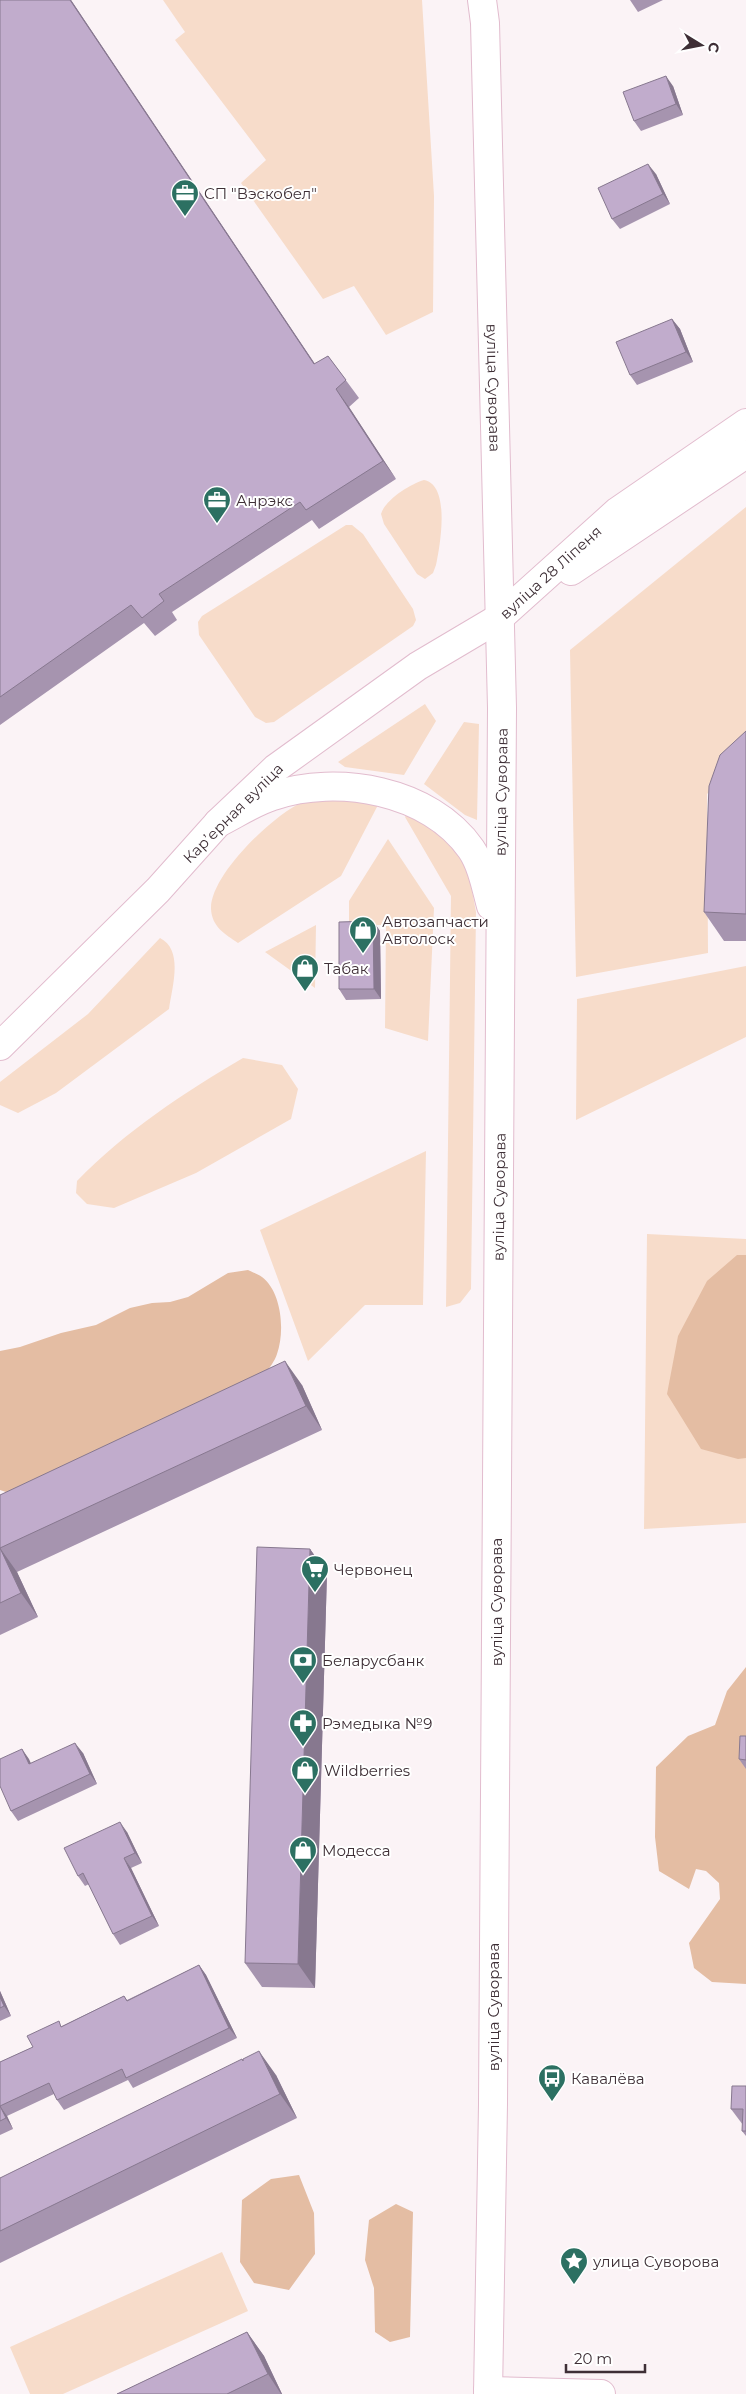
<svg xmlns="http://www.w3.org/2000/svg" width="746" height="2394" font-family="Montserrat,sans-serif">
	<rect width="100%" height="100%" fill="#fbf3f6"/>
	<!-- green -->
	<path fill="#f7dcca" d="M163 0H422L434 196 433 312 386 335 354 286 323 299 241 183 266 160 175 40 185 32Z
		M424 480C451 485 440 546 436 565L433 573 425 579 417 574 384 524 381 514C385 500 410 484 424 480Z
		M746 507V756L707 794 708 953 576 977 570 650Z
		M346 525H352L363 534 413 609 416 620 413 626 274 722 266 723 255 717 199 635 198 622 202 616Z
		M425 704 436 721 404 775 345 767 338 762Z
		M464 722 479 724 477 820 465 815 424 784Z
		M360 800 378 805 341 876 238 943C225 934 212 927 211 909 210 875 274 814 303 802 315 797 346 800 360 800Z
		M409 809 449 838 469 874 476 912 471 1289 460 1303 446 1307 451 896 405 817Z
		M388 839 434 908 428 1041 385 1028 386 925H349V901Z
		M316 925 315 988 265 952Z
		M160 938C184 950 172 987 169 1009L56 1093 18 1113 0 1105V1082L88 1014Z
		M746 966V1037L576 1120 577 999Z
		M243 1058 282 1065 298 1089 291 1119 196 1173 114 1208 87 1204 76 1193 77 1181C127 1130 182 1094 243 1058Z
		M426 1151 423 1305H365L308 1361 260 1230Z
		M647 1234 746 1239V1523L644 1529Z
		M222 2252 248 2311 63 2394H30L10 2347Z"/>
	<!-- forest -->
	<path fill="#e4bda3" d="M737 1255H746V1458L738 1459 701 1449 667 1394 678 1336 707 1281Z
		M248 1270C252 1272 258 1274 262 1277 282 1292 285 1332 277 1354 275 1361 269 1368 265 1374L9 1493 0 1490V1351L20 1347 61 1333 96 1325 130 1308 152 1303 170 1302 188 1297 228 1273Z
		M746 1667V1984L712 1982 694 1968 689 1943 720 1899 719 1883 706 1871 696 1869 689 1889 659 1871 655 1837 656 1767 688 1736 715 1725 727 1691Z
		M299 2175 314 2213 315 2254 289 2290 254 2283 240 2262 242 2200 271 2179Z
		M396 2204 413 2212 410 2337 390 2342 375 2332 374 2288 365 2260 369 2220Z"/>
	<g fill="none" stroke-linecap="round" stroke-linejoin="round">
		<!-- minor casing -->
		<g stroke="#e2bcce" stroke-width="30">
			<path id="minor" d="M0 1046 158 890 218 823 276 768 418 666 499 618"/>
		</g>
		<!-- major casing -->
		<g stroke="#e2bcce" stroke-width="30">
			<g id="major">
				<path id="s1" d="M482 0 485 23 502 708 493 2104 488 2394"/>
				<path d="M571 571 746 454"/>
				<path id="s2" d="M499 618 618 511 746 423"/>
				<path d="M218 823C236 814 254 802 273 796 337 774 430 790 471 849 482 865 486 888 491 906"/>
				<path d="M488 2391 601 2394"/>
			</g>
		</g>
		<!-- minor -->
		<use href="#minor" stroke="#fff" stroke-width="28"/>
		<!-- major -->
		<use href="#major" stroke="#fff" stroke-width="28"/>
	</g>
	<!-- wall -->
	<path fill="#a694af" d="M0 0H71L315 364 328 356 359 398 349 407 396 479 319 529 312 520 172 612 177 620 155 636 144 623 0 725Z
		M630 0H663L638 12Z
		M673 86 683 115 641 131 634 121Z
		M656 174 670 204 620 229 612 219Z
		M672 319 680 329 693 362 637 385 630 375Z
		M746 731V941H724L704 912Z
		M373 921 380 931 381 999 346 1000 339 989Z
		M302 1385 322 1430 17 1572 38 1617 0 1635V1495Z
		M310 1549 327 1573 315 1988 262 1987 245 1963Z
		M746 1736V1769L739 1759Z
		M22 1749 31 1764 83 1753 97 1784 18 1821 11 1811Z
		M127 1832 142 1863 131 1868 159 1926 120 1945 113 1934 89 1884 85 1886 78 1876Z
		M199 1965 206 1975 237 2038 133 2088 128 2080 64 2110 57 2100 54 2094 7 2116 13 2129 0 2135V2062L33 2047 62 2026 124 1996 127 2000Z
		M0 1991 11 2016 0 2021Z
		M276 2075 297 2118 0 2263V2178Z
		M746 2086V2136L742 2131 743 2125 731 2109Z
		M247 2332 264 2356 282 2394H117Z"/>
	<!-- shaded-wall -->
	<path fill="#87788f" d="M70 0H71L327 382 314 364Z
		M666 76 673 86 683 115 676 104Z
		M648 164 656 174 670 204 663 194Z
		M672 319 680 329 693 362 686 352Z
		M336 389 349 407 396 479 383 461Z
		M373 921 380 931 381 999 374 989Z
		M285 1361 302 1385 322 1430 306 1406Z
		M0 1548 17 1572 38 1617 21 1593Z
		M310 1549 327 1573 315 1988 298 1964Z
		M75 1743 83 1753 97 1784 90 1774Z
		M22 1749 29 1759 36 1775 29 1764Z
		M120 1822 127 1832 142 1863 135 1853Z
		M124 1858 131 1868 159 1926 152 1916Z
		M199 1965 206 1975 237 2038 229 2028Z
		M0 1991 11 2016 4 2006 0 1997Z
		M259 2051 276 2075 297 2118 280 2094Z
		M0 2106 7 2116 13 2129 6 2118Z
		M247 2332 264 2356 282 2394H281L268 2374Z"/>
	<!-- building -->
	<path fill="#c1accc" stroke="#87788f" d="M0 0H70L314 364 328 356 346 380 336 389 383 461 306 510 300 502 159 594 164 601 142 618 131 605 0 697Z
		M666 76 676 104 634 121 623 92Z
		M648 164 663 194 612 219 598 188Z
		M672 319 686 352 630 375 616 342Z
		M746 731V914L704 912 709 786 720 755Z
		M373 921 374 989H339V922Z
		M285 1361 306 1406 0 1548 21 1593 0 1603V1495Z
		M257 1547 310 1549 298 1964 245 1963Z
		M740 1736H746V1760L739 1759Z
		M75 1743 90 1774 11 1811 0 1786V1759L22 1749 29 1764Z
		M120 1822 135 1853 124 1858 152 1916 113 1934 83 1873 78 1876 64 1848Z
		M199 1965 229 2028 126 2078 122 2069 57 2100 49 2083 0 2106 6 2118 0 2121V2062L33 2047 27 2036 59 2021 61 2027 124 1996 127 2001Z
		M0 1997 4 2006 0 2008Z
		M259 2051 280 2094 0 2231V2178L242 2059 243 2061V2059Z
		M732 2086H746V2131H742L743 2109H731Z
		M247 2332 268 2374 227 2394H117Z"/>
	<!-- icons -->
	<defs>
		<g id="office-pin" transform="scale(1.4375)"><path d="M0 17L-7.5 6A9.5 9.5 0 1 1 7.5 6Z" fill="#2c7062" stroke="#fff"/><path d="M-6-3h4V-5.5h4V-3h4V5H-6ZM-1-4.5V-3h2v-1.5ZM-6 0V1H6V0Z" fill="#fff"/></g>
		<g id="shop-pin" transform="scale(1.4375)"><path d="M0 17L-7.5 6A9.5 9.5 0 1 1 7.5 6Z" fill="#2c7062" stroke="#fff"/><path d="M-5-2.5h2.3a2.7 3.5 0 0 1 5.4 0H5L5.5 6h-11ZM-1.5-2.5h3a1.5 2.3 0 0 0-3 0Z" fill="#fff"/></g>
		<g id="supermarket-pin" transform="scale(1.4375)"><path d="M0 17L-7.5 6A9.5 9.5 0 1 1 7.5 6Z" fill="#2c7062" stroke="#fff"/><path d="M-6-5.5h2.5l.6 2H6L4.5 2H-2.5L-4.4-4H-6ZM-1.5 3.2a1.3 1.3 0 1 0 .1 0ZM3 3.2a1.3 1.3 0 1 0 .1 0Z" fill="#fff"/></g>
		<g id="bank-pin" transform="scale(1.4375)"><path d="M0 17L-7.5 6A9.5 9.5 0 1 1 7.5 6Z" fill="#2c7062" stroke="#fff"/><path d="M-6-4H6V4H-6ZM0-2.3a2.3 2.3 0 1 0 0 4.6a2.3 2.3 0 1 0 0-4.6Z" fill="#fff"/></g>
		<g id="pharmacy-pin" transform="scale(1.4375)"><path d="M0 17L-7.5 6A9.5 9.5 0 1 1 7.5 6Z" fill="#2c7062" stroke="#fff"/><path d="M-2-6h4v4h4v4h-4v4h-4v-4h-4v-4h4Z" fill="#fff"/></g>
		<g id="bus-pin" transform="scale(1.4375)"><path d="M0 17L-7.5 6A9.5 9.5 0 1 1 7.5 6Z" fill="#2c7062" stroke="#fff"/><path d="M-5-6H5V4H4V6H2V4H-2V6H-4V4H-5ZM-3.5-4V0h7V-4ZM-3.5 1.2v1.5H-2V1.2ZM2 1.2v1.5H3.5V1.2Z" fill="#fff"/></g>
		<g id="sight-pin" transform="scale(1.4375)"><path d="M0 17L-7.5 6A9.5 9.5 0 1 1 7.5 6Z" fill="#2c7062" stroke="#fff"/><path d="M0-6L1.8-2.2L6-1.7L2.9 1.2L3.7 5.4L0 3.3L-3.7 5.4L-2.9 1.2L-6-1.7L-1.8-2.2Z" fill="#fff"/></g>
	</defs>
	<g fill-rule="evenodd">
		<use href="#office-pin" x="185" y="193"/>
		<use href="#office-pin" x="217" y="500"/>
		<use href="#shop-pin" x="363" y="930"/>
		<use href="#shop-pin" x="305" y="968"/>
		<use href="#supermarket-pin" x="315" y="1569"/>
		<use href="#bank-pin" x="303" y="1660"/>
		<use href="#pharmacy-pin" x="303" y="1723"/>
		<use href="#shop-pin" x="305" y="1770"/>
		<use href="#shop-pin" x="303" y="1850"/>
		<use href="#bus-pin" x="552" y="2078"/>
		<use href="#sight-pin" x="574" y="2261"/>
	</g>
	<g text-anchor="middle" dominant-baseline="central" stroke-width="4" stroke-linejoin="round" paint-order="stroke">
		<!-- poi labels -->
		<g font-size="15" fill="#3e2f36" stroke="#fff" text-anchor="start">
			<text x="204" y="193">СП "Вэскобел"</text>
			<text x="236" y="500">Анрэкс</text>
			<text x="382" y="921">Автозапчасти<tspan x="382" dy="17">Автолоск</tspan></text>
			<text x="324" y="968">Табак</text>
			<text x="334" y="1569">Червонец</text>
			<text x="322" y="1660">Беларусбанк</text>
			<text x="322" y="1723">Рэмедыка №9</text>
			<text x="324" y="1770">Wildberries</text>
			<text x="322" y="1850">Модесса</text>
			<text x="571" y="2078">Кавалёва</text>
			<text x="593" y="2261">улица Суворова</text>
		</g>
		<!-- street labels -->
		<g font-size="15" fill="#3e2f36" stroke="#fff">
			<text stroke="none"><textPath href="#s1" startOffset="388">вуліца Суворава</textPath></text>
			<text stroke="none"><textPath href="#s2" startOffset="69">вуліца 28 Ліпеня</textPath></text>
			<text transform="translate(501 792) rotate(-89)">вуліца Суворава</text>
			<text transform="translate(233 813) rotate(-45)">Карʼерная вуліца</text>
			<text transform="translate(499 1197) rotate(-89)">вуліца Суворава</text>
			<text transform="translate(496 1602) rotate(-90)">вуліца Суворава</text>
			<text transform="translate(493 2007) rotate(-90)">вуліца Суворава</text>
		</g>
	</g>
	<!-- north arrow -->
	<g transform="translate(701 45) rotate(100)" stroke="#ffffff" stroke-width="4" paint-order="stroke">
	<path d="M0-4L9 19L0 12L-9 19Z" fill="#3e2f36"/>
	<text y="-8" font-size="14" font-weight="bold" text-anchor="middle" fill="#3e2f36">С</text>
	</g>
	<!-- scale -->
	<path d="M566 2364v8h79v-8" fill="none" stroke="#3e2f36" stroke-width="2.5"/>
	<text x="574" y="2364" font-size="15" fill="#3e2f36" stroke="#ffffff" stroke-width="4" paint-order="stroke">20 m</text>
</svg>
